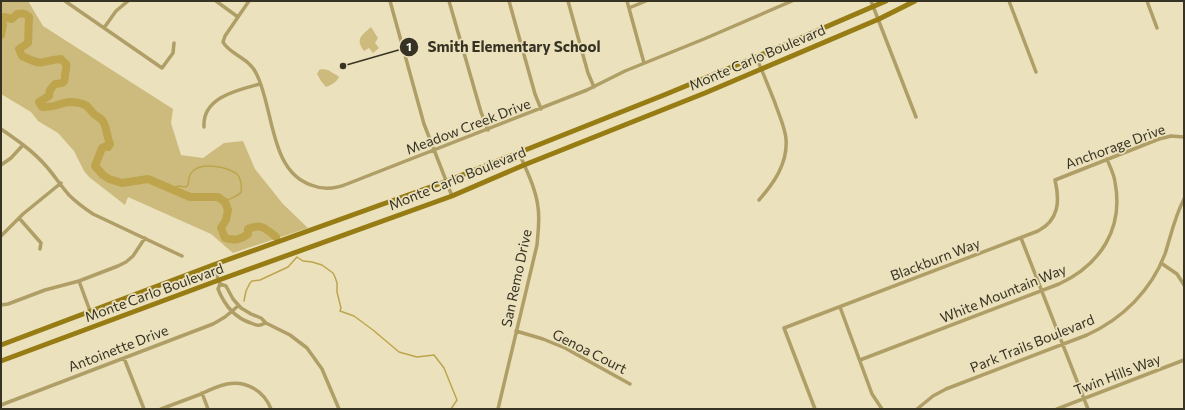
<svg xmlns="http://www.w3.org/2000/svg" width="1185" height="410" font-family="Commissioner,sans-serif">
	<rect width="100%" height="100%" fill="#ebe1bd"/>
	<!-- green -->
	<path fill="#cdbb7e" d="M1 1H28L43 26 173 109 171 123 181 155 203 158 224 143 243 141 255 169 283 204 308 228 233 253 211 234 128 197 125 205 89 177 84 171 74 151 58 133 38 121 31 112 1 94Z
		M371 27 378 38 375 43 379 48 373 53 369 48 364 51C355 39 361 36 371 27Z
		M322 69 328 70 338 76 339 77C336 83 331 85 326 87L321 81 317 74 319 70Z"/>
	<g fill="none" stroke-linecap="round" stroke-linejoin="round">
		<!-- stream -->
		<path stroke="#bea54d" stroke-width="1.5" d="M171 190 178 186 186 187 188 185C189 180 188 175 193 171 202 162 228 167 237 174 240 177 240 179 241 183 241 186 242 189 241 192 238 197 229 198 225 202
			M244 301 246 291 250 283 252 281 260 280 288 267 297 257 303 261 312 262 322 265 333 273 335 277 337 283V292L341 308 340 311 354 316 373 330 399 352 417 357 434 355 444 368 457 400 451 409"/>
		<!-- river -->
		<path stroke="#bea54d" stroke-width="8" d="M1 18 4 17 12 19 17 14C22 13 25 13 29 17L28 43 19 49 22 56C29 59 37 64 44 62 50 61 55 59 61 59L66 64C67 68 66 70 65 74 65 84 64 83 55 84L50 90 49 96 39 102 42 107C55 108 59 103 69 102 75 102 82 103 87 106 89 108 91 111 93 113 97 117 102 118 104 123 107 130 107 137 110 144L108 147 106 146 102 148 95 166 103 175 109 179 122 183 148 179 190 197H218L225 202 228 210 226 220 221 228 225 238C234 241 240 240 248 234V229C261 223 266 229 276 237
			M1 21 3 25 1 35"/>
		<!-- minor -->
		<path stroke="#af9e66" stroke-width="3.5" d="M65 1 162 68 173 53 174 43
			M216 1 238 17
			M249 1 225 36 223 42C229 54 249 58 256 73 274 107 269 171 311 185 323 190 335 189 347 184L587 90 625 71 704 39 792 1
			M390 1 424 124 452 196
			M449 1 481 112 488 130
			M509 1 535 94 541 109
			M568 1 588 73 594 87
			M627 1 644 63
			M871 1 916 117
			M1009 1 1036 72
			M1147 1 1157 28
			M629 8 646 1
			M104 28 116 11 128 1
			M756 57C763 72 769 88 775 103 779 115 785 127 786 139 788 163 774 183 759 200
			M204 127C202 97 238 90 260 84
			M1 129C17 140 33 151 46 166 54 175 61 186 69 195 76 202 84 208 93 214L182 256
			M1 165 11 158 23 145
			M19 218 41 243 40 249
			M1 236 23 214 61 183
			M1021 238 1088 409
			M1161 263 1177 274 1184 285
			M213 265 220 284 218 289C224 304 235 318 251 323 253 324 257 326 260 325 262 325 264 323 266 323
			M79 281 90 311
			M220 284 226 286 233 299 241 308 251 314 261 318 266 323 290 335 307 348 322 369 339 409
			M1 305 8 304 45 290 79 281 118 266 126 262 133 256 145 238
			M840 307 872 394 882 409
			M516 331 543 339 565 348 630 384
			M124 358 144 409
			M860 360 1059 284C1100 265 1124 229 1115 182 1114 174 1110 167 1107 159
			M202 393 208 409
			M1 405 213 324 225 317 238 306
			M161 409C174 404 188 399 201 394 209 390 218 386 227 384 246 380 264 391 271 409
			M498 409 537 245C538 232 540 220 538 207 536 189 526 169 519 153
			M815 409 784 328 1038 231C1059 220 1060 201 1055 180L1159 139 1171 136 1184 137
			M917 409 933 396 946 389 1087 335C1122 319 1151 291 1165 254 1171 235 1175 216 1184 199
			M1057 409 1184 360"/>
		<!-- secondary -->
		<path stroke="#967c13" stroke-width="5" d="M1 345 213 265 447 181 664 95 756 57 886 1
			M1 361 219 280 452 196 524 165 705 93 879 19 915 1"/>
	</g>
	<g text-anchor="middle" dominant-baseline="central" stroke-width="3.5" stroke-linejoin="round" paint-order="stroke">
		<!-- street labels -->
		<g font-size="14" fill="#373324" stroke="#ebe1bd">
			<text transform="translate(757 57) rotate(-23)">Monte Carlo Boulevard</text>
			<text transform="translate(468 126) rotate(-21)">Meadow Creek Drive</text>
			<text transform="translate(1115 146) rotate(-20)">Anchorage Drive</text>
			<text transform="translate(457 178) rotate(-22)">Monte Carlo Boulevard</text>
			<text transform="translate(935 259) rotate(-21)">Blackburn Way</text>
			<text transform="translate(516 278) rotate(-78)">San Remo Drive</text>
			<text transform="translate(154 292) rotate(-20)">Monte Carlo Boulevard</text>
			<text transform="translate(1003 293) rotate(-22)">White Mountain Way</text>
			<text transform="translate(1032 343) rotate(-22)">Park Trails Boulevard</text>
			<text transform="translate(118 348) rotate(-21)">Antoinette Drive</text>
			<text transform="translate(590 351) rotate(27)">Genoa Court</text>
			<text transform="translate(1117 374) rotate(-21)">Twin Hills Way</text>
		</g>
	</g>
	<!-- callouts -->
	<path fill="none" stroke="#373324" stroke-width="1.5" d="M343 66L409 47"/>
	<g fill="#373324" stroke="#ebe1bd" stroke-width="1.5">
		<circle cx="343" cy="66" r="4"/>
		<circle cx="409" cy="47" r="10"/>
	</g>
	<g font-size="12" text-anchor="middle" font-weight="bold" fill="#fff">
		<text x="409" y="51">1</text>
	</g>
	<g font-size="15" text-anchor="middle" font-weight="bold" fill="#373324" stroke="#ebe1bd" stroke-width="3.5" stroke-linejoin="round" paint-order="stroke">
		<text x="514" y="52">Smith Elementary School</text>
	</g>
	<!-- border -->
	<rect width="1185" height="410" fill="none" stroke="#373324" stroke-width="4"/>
</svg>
